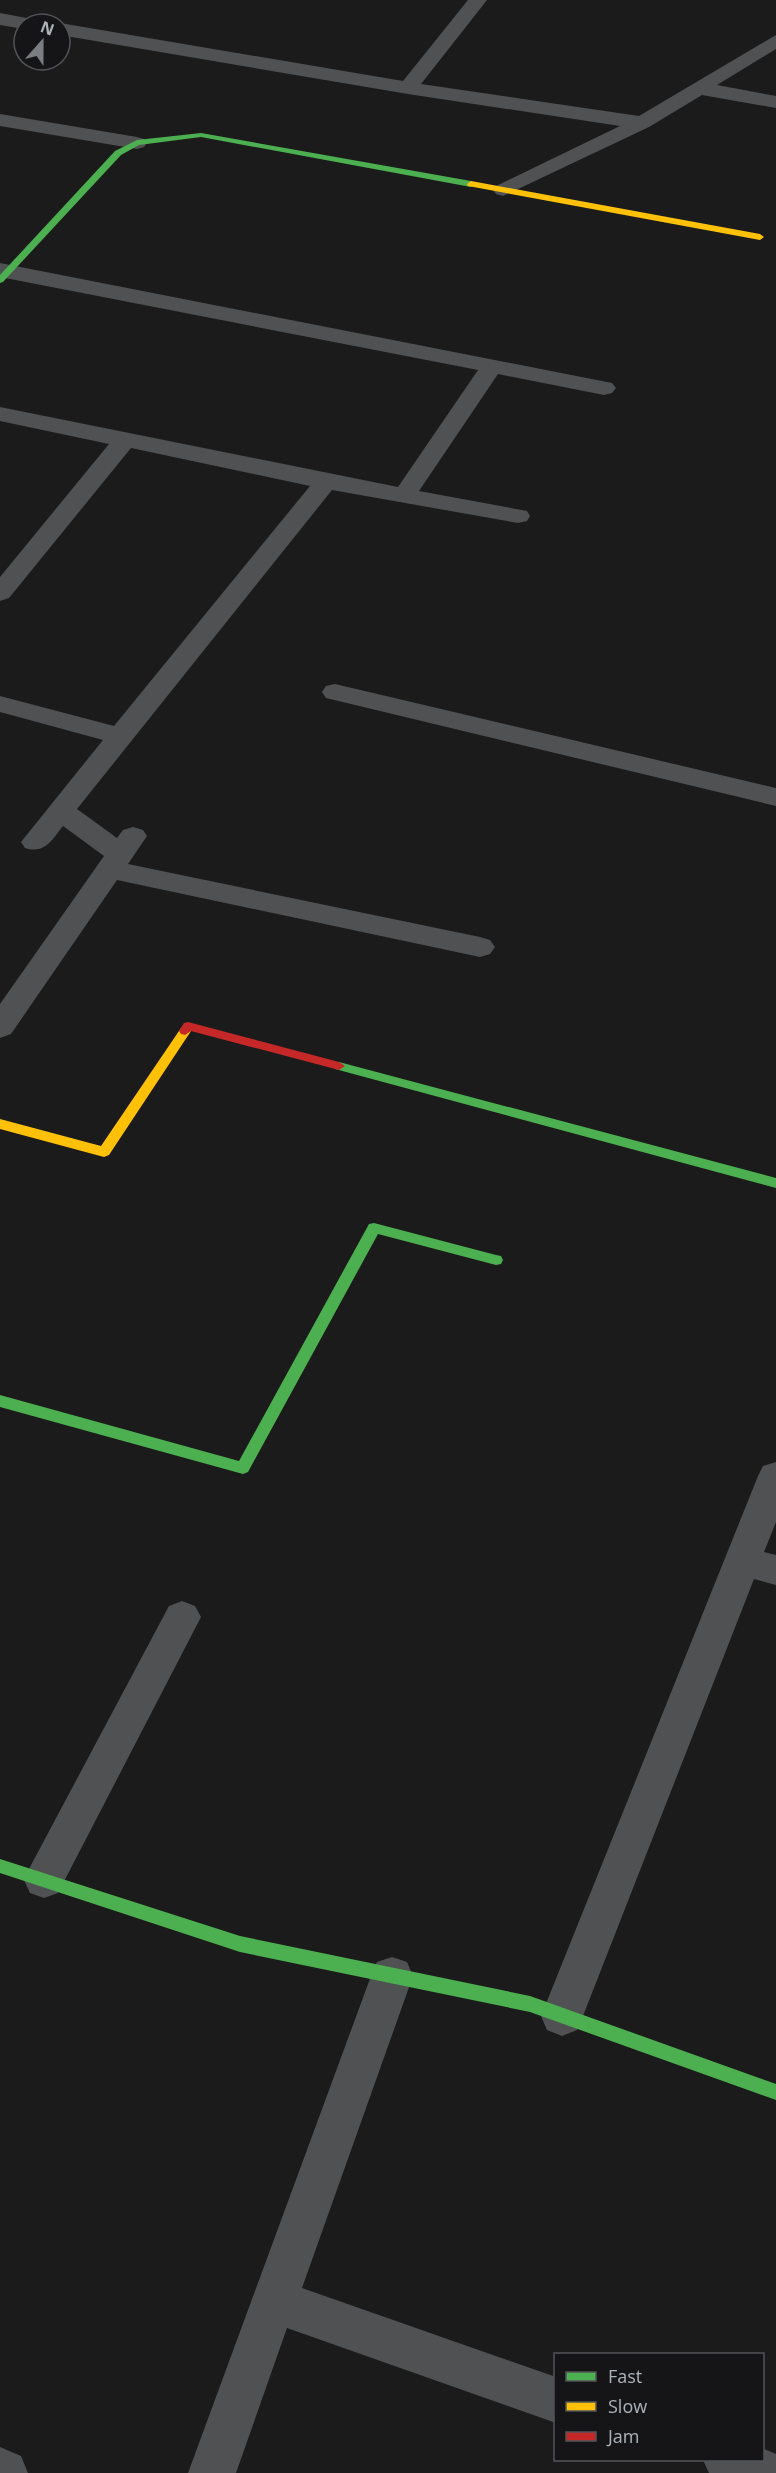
<svg xmlns="http://www.w3.org/2000/svg" width="776" height="2473" font-family="'Open Sans',sans-serif">
	<rect width="100%" height="100%" fill="#1b1b1b"/>
	<g fill="none" stroke-linecap="round" stroke-linejoin="round">
		<!-- street -->
		<path fill="#4f5153" fill-rule="evenodd" d="M468 0H487L421 84 639 116 776 35V49L717 85 776 96V108L702 95 649 127 503 196 496 194 493 190 496 186 620 126 408 94 60 35V24H57L60 23 403 81Z
			M0 13 37 20 40 24H24V29L0 25Z
			M0 114 137 137 144 139 147 143 144 147 137 149 0 126Z
			M0 263 612 383 616 388 612 393 604 395 498 374 419 491 527 511 530 516 527 521 518 523 332 490 77 809 117 838 123 830 133 827 143 830 147 836 128 864 480 937 490 940 495 947 490 954 480 957 117 880 11 1034 0 1038V1004L104 856 63 826C51 841 45 854 25 848L21 842 103 740 0 712V696L114 726 310 486 131 448 9 598 0 601V577L109 444 0 421V407L398 487 478 370 0 277Z
			M335 684 776 788V806L326 698 322 692 326 686Z
			M776 1462V1522L764 1552 776 1555V1585L754 1579 583 2016 577 2030 562 2036 547 2030 541 2016 758 1476 763 1466Z
			M182 1601 195 1606 201 1617 58 1893 44 1898 30 1893 24 1880 30 1867 169 1606Z
			M392 1957 407 1962 413 1976 302 2288 556 2377V2423L287 2328 236 2473H188L371 1976 377 1962Z
			M0 2447 21 2456 28 2473H0Z
			M762 2448 776 2454V2473H709L703 2460H762Z"/>
		<!-- fast -->
		<path fill="#4caf50" fill-rule="evenodd" d="M201 133 471 181 475 184 471 187 201 137 139 145 121 155 3 282 0 283V275L115 151 137 140Z
			M339 1062 776 1178V1188L335 1069 333 1066Z
			M374 1223 496 1255 501 1256 503 1260 501 1264 496 1265 378 1234 248 1472 243 1474 0 1407V1395L239 1461 369 1224Z
			M0 1859 240 1936 530 1996 776 2084V2100L530 2012 240 1952 0 1873Z"/>
		<!-- slow -->
		<path fill="#ffc107" fill-rule="evenodd" d="M471 181 760 234 764 237 760 240 468 186 467 184Z
			M185 1027 191 1031 109 1155 104 1157 0 1129V1119L101 1146 181 1028Z"/>
		<!-- jam -->
		<path fill="#c62828" fill-rule="evenodd" d="M188 1022 339 1062 345 1066 339 1070 191 1031 185 1035 181 1034 179 1031 184 1023Z"/>
	</g>
	<!-- legend -->
	<rect x="554" y="2353" width="210" height="108" fill="#151517" stroke="#525458" stroke-width="1.5"/>
	<rect x="566" y="2372" width="30" height="9" fill="#4caf50" stroke="#525458" stroke-width="1.5"/>
	<text x="608" y="2383" font-size="18" fill="#adb3ba">Fast</text>
	<rect x="566" y="2402" width="30" height="9" fill="#ffc107" stroke="#525458" stroke-width="1.5"/>
	<text x="608" y="2413" font-size="18" fill="#adb3ba">Slow</text>
	<rect x="566" y="2432" width="30" height="9" fill="#c62828" stroke="#525458" stroke-width="1.5"/>
	<text x="608" y="2443" font-size="18" fill="#adb3ba">Jam</text>
	<!-- north arrow -->
	<g transform="translate(42 42) rotate(21)"><circle r="28" fill="#151517" stroke="#525458" stroke-width="1.5"/>
	<path d="M0-4.5L10 22L0 15L-10 22Z" fill="#7a7e82"/>
	<text y="-9" font-size="16" font-weight="bold" text-anchor="middle" fill="#adb3ba">N</text>
	</g>
</svg>
